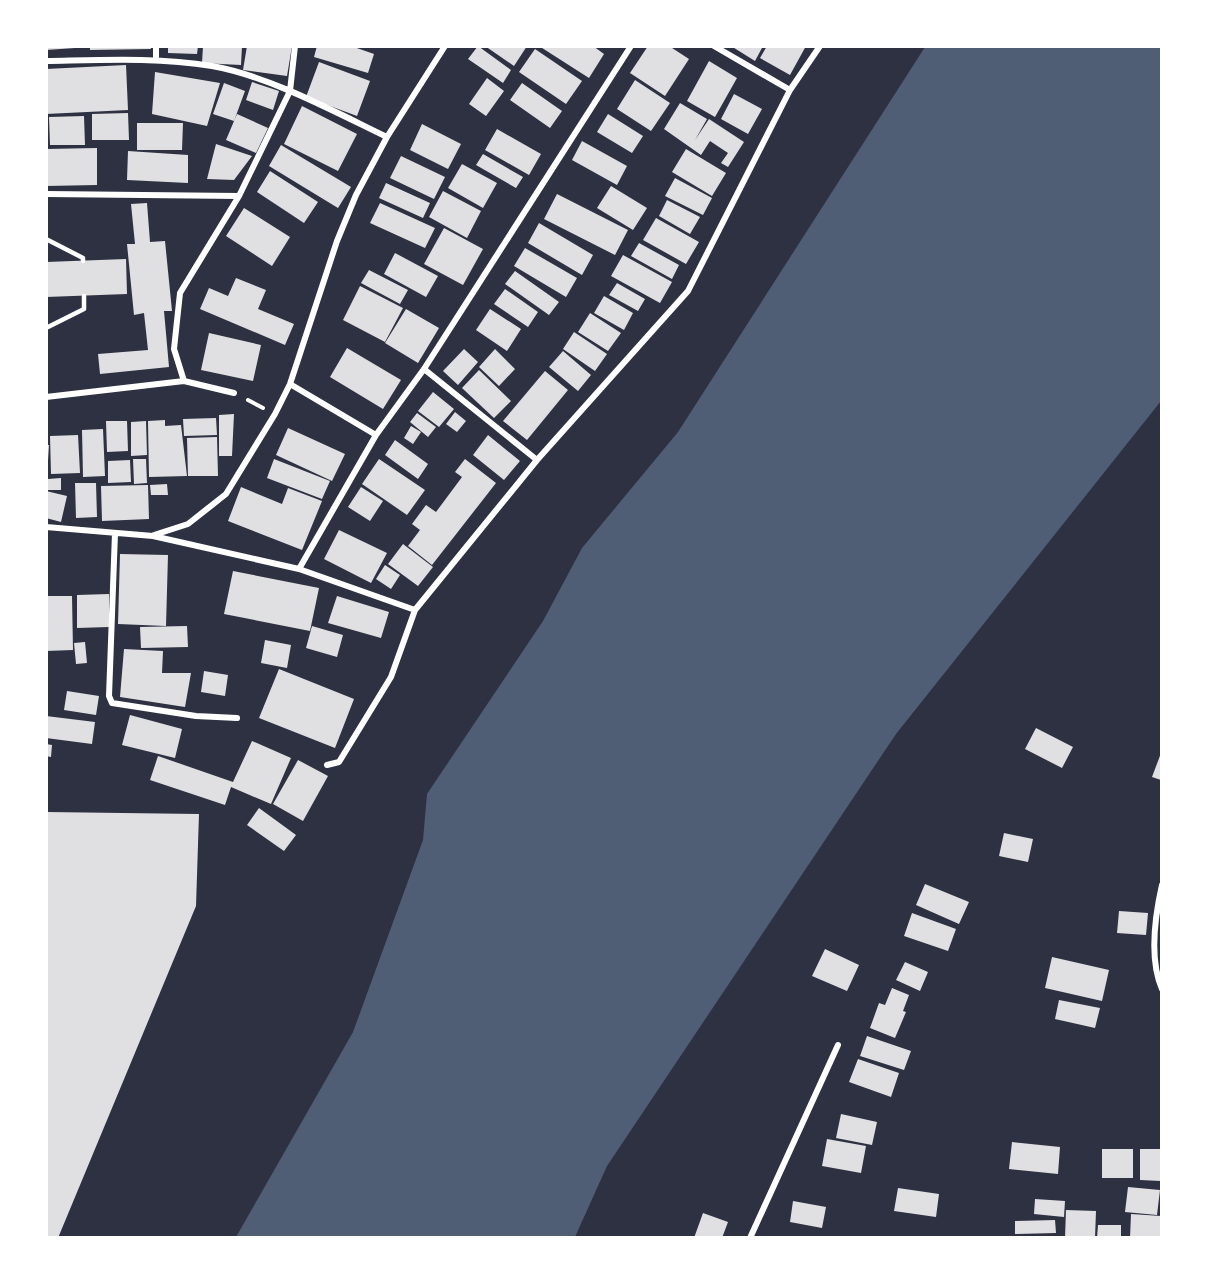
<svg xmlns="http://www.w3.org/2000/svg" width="1208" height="1284" font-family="Manrope,sans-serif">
	<rect width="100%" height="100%" fill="#2d3142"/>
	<!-- water -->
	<path fill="#4f5d75" d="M925 47H1161V401L896 734 607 1166 575 1237H236L353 1032 423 840 427 794 543 621 582 548 678 432Z"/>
	<!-- building -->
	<path fill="#e0e0e3" d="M46 46H75V48L46 50Z
		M90 46H150L151 49 90 50Z
		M168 46H198L197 54 168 53Z
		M203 46H242L241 65 202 63Z
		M247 46H292L287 76 243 70Z
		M317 46H351L374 54 368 73 314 57Z
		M478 46 511 70 503 83 468 59Z
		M485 46H527L514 66Z
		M539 46H593L604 54 589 78Z
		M648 46H669L689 59 665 96 630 73Z
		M731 46H763L755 61Z
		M767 46H806L790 75 760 58Z
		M535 49 582 81 566 104 519 72Z
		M709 61 737 78 715 117 687 101Z
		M319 62 370 81 357 116 306 97Z
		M126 65 128 110 46 114V69Z
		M155 72 220 83 207 126 152 114Z
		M487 78 504 91 486 116 469 104Z
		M635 80 670 103 651 131 617 109Z
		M252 82 279 91 273 110 246 100Z
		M224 83 245 91 234 121 213 114Z
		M522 83 562 111 550 128 510 100Z
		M734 94 762 109 748 134 721 119Z
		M680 103 707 119 695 140 709 119 744 142 728 167 721 163 728 153 710 141 701 155 664 129Z
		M302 106 357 134 338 171 284 144Z
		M128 113 129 140H92V114Z
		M237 114 268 128 256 153 226 140Z
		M608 114 643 136 632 153 597 132Z
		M84 116 85 145H50L49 117Z
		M137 123H183L182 150H137Z
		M422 124 461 144 448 169 410 150Z
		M497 129 541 154 529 175 485 150Z
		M582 141 627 166 617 185 572 160Z
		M216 144 252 156 234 180 207 179Z
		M281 145 351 187 338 208 269 166Z
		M97 148V185L46 186V149Z
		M686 149 726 173 712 196 672 172Z
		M128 151 188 155V183L127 180Z
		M483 154 523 177 516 188 476 165Z
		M401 156 445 177 434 199 390 178Z
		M462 164 497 183 483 208 448 188Z
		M270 171 318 202 304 223 257 192Z
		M675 178 712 198 703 215 665 196Z
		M386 183 430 203 423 218 379 198Z
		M611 186 647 208 633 230 597 208Z
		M443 191 481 211 467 238 429 217Z
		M557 194 628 230 615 255 544 219Z
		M667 200 700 217 690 234 659 216Z
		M147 203 150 242 165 241 172 311H164L169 367 100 374 98 354 148 350 144 313 134 315 127 244H135L131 204Z
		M380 203 435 228 425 248 370 223Z
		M244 208 290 237 272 266 226 236Z
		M656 218 699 242 686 264 643 240Z
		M539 223 593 255 582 275 528 243Z
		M444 228 483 249 463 285 424 264Z
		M639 243 679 265 672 279 631 256Z
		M525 248 577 278 566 297 514 266Z
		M395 253 438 276 426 297 384 274Z
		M623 255 672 282 660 303 611 276Z
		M126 259 127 294 46 297V262Z
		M369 270 408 290 400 304 361 283Z
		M515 271 559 302 549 315 505 284Z
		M236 278 266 290 258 309 294 324 285 345 200 309 209 288 228 296Z
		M617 283 645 299 638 311 609 295Z
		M360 286 403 308 385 342 343 320Z
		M505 289 538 312 528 327 494 304Z
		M604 296 633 313 624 330 594 313Z
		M406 309 439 328 418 363 385 343Z
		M490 309 521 329 507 351 476 330Z
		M590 313 621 333 608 351 578 332Z
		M574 332 607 354 595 371 563 349Z
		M209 333 261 345 253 381 201 370Z
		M347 348 401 380 383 409 330 377Z
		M464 349 478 362 458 385 443 371Z
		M495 349 515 369 499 386 479 367Z
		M563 351 591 375 578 391 549 367Z
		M479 370 511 401 494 418 462 388Z
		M545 371 568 390 527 440 503 421Z
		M433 392 454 409 439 427 418 411Z
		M455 412 466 421 457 432 446 424Z
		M417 413 436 427 428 437 410 422Z
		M234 414 232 456H219V415Z
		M216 418 217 435 184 436 183 419Z
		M165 420V426L181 425 187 476 149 477 148 421Z
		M106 421H127L128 451 107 452Z
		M146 421 147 455 131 456V422Z
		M411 426 421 432 413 444 404 438Z
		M288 428 345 454 332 481 276 455Z
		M103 429 105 476 83 477 82 430Z
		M78 435 80 473 51 474 50 436Z
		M488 435 520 461 504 480 473 455Z
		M217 437 218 476H188L187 438Z
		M395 440 428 464 418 479 385 455Z
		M46 445H49L47 476H46Z
		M133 459H146L147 483 134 484Z
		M274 459 330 481 322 499 267 478Z
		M379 459 425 490 407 515 362 484Z
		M465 459 496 483 432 565 408 546 420 530 412 524 426 505 436 512 462 477 455 472Z
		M130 460 131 482 108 483V461Z
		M61 478V490H48V479Z
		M75 483H96L97 517 76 518Z
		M167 484 168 495H151L150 485Z
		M148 485 149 519 102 521 101 486Z
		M241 487 282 504 288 488 322 501 302 550 228 521Z
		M361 487 383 501 370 521 348 507Z
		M46 491 67 496 61 522 46 518Z
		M339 530 387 553 371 583 324 559Z
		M403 544 433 567 418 586 388 564Z
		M120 554 168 555 166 626 118 624Z
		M385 565 400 575 391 589 376 579Z
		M233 571 319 588 310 631 224 614Z
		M109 594V627L77 628V595Z
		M46 596H72L73 650 46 651Z
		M337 596 389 612 381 638 328 623Z
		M187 626 188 647 141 648 140 627Z
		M312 626 343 635 337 657 306 648Z
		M265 640 291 645 287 668 261 663Z
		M85 642 87 663 76 664 74 643Z
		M124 649 163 651 162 673H191L185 707 120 697Z
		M279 669 354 699 335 748 259 718Z
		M204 671 228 675 225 696 201 692Z
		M67 691 99 696 96 715 64 710Z
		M130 715 182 729 175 758 122 745Z
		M46 716 95 722 92 744 46 738Z
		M1036 728 1073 747 1062 768 1025 749Z
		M252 741 291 758 271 804 231 787 225 805 150 780 158 756 233 782Z
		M46 744 52 745 51 757 46 756Z
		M1161 753V780L1152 777Z
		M298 760 328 776 303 821 273 804Z
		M259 808 296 835 284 851 247 825Z
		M46 812 199 814 196 906 58 1238H46Z
		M1004 833 1033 839 1028 862 999 856Z
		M925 884 969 902 959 924 916 905Z
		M1119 911 1148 913 1146 935 1117 933Z
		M912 913 956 929 948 951 904 936Z
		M825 949 859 965 847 991 812 976Z
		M1052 957 1109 970 1102 1001 1045 988Z
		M905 962 928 972 920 991 896 980Z
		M892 988 909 995 903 1011 906 1012 895 1038 870 1028 879 1003 885 1005Z
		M1059 1000 1100 1008 1095 1028 1055 1019Z
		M867 1036 911 1051 904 1070 860 1056Z
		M858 1059 899 1073 891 1097 849 1082Z
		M841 1114 877 1122 872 1145 836 1138Z
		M827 1139 866 1146 861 1173 822 1166Z
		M1012 1142 1060 1147 1058 1174 1009 1169Z
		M1102 1149H1133V1178H1102Z
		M1140 1149H1161V1181L1140 1180Z
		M1128 1187 1160 1190 1157 1215 1125 1212Z
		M898 1188 939 1194 936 1217 894 1211Z
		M1035 1199 1065 1201 1064 1217 1034 1214Z
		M793 1201 826 1207 822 1228 790 1222Z
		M1066 1210 1096 1211 1095 1238H1065Z
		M703 1213 728 1222 722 1238H694Z
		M1131 1214 1161 1216V1238H1130Z
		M1055 1220 1056 1233 1015 1234V1221Z
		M1098 1225H1121V1238H1097Z"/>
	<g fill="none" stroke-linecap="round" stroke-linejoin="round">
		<!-- path -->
		<path stroke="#fff" stroke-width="4" d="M248 400 263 408"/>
		<!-- service -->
		<path stroke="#fff" stroke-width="4.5" d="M46 239 83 258V261
			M46 328 84 309V296"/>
		<!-- minor -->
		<path stroke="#fff" stroke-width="6" d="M714 46 790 90
			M156 60V46
			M46 61C102 60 157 57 212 66 269 76 335 112 387 137
			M46 194 239 196
			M424 369 537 460
			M184 381 174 349 180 293 239 196 290 91 295 46
			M290 384 376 435
			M46 397 184 381 234 393
			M46 527 153 536 299 569 415 610 537 460 688 291 790 90 820 46
			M115 533 109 696 112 703 196 716 237 718
			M154 535 188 524 226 494 275 414 290 384 337 241 356 195 387 137 445 46
			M299 569 376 435 424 369 631 46
			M327 765 339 762 391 677 415 610
			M1162 885C1155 916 1149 959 1162 989
			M750 1238 838 1045"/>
	</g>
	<!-- border -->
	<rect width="1208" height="1284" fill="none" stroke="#ffffff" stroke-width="96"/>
</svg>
